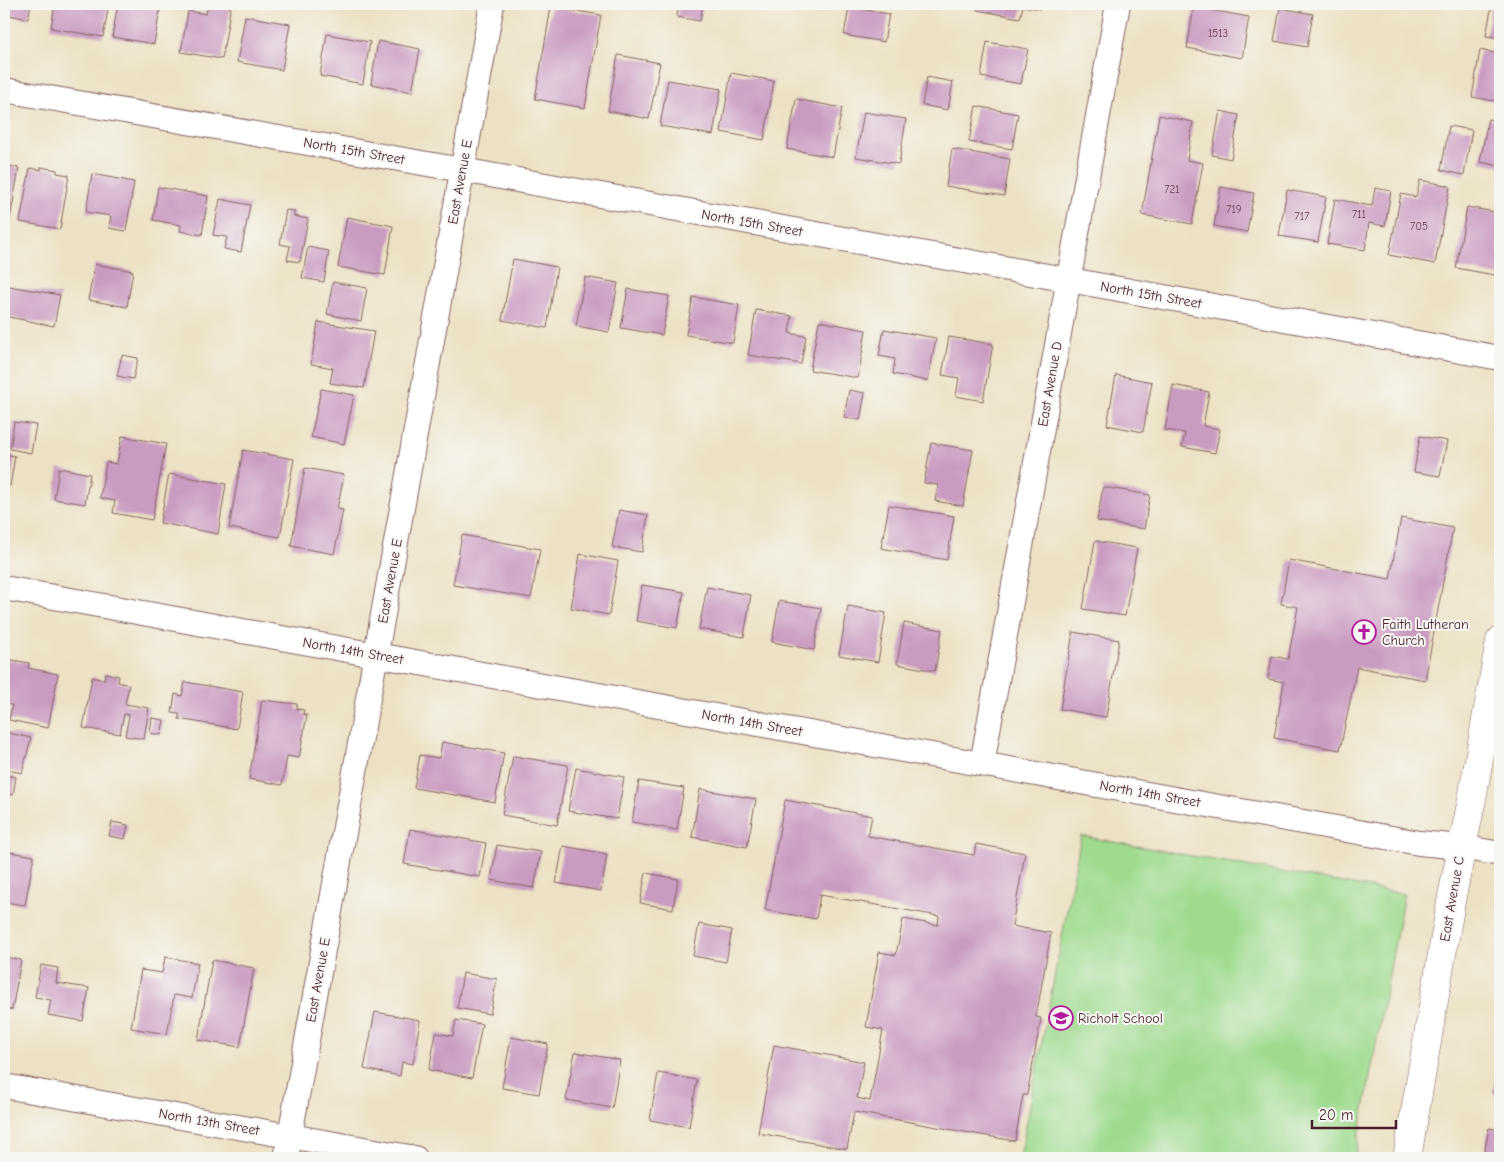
<svg xmlns="http://www.w3.org/2000/svg" width="1504" height="1162" font-family="'Comic Neue',sans-serif">
	<rect width="100%" height="100%" fill="#f6f6f2"/>
	<filter id="ink" filterUnits="userSpaceOnUse"><feTurbulence type="fractalNoise" baseFrequency=".02" numOctaves="2"/><feDisplacementMap in="SourceGraphic" scale="10" xChannelSelector="R" yChannelSelector="G"/><feConvolveMatrix kernelMatrix="1 2 1 2 8 2 1 2 1" color-interpolation-filters="sRGB"/></filter>
	<filter id="wash" filterUnits="userSpaceOnUse"><feTurbulence type="fractalNoise" baseFrequency=".0096" numOctaves="4" result="noise"/><feDisplacementMap in="SourceGraphic" scale="20" xChannelSelector="R" yChannelSelector="G"/><feGaussianBlur stdDeviation="1.12" result="paint"/><feColorMatrix in="noise" values="0 0 0 0 0 0 0 0 0 0 0 0 0 0 0 0 0 1.4 0 .05"/><feComposite in="paint" operator="in"/></filter>
	<g filter="url(#wash)">
		<rect width="100%" height="100%" fill="#ece1c3"/>
		<!-- green -->
		<path fill="#9fdb8f" stroke="#747d5d" d="M1081 836 1404 894 1355 1158H1020Z"/>
		<g id="blocks">
			<!-- building -->
			<path fill="#ca9bc1" d="M4 4H31L28 19 4 14Z
				M55 4H109L103 37 51 28Z
				M118 4H161L154 44 112 37Z
				M208 4H231L222 59 181 52 188 11 206 14Z
				M626 4H646L645 8Z
				M679 4H703L700 21 677 17Z
				M978 4H1041L1040 9 1023 6 1020 18 977 10Z
				M1492 4H1500V38L1486 36Z
				M551 7 601 15 585 108 535 99Z
				M849 7 889 14 884 42 844 35Z
				M1194 7 1249 17 1242 58 1187 48Z
				M1280 8 1313 14 1307 47 1274 41Z
				M245 16 290 24 282 70 237 62Z
				M327 34 370 42 363 84 320 76Z
				M378 41 420 49 412 92 371 84Z
				M987 42 1028 49 1021 84 981 77Z
				M1480 50 1500 54V102L1472 97Z
				M618 55 660 63 649 119 608 111Z
				M731 73 774 81 764 140 721 132Z
				M927 77 953 82 948 110 922 105Z
				M668 80 721 89 713 135 660 126Z
				M796 99 842 108 833 157 787 149Z
				M976 106 1018 114 1012 149 969 142Z
				M1220 111 1239 115 1231 159 1212 155Z
				M864 112 906 119 899 164 856 157Z
				M1159 115 1193 122 1187 160 1203 163 1192 224 1142 215Z
				M1488 119 1500 121V166L1480 162Z
				M1449 126 1472 130 1464 175 1441 170Z
				M952 149 1010 159 1004 196 946 186Z
				M4 165 19 168 7 236H4Z
				M41 167 57 170V173L69 175 60 229 20 222 30 168 41 170Z
				M92 174 134 182 126 231 109 228 111 216 86 212Z
				M1420 180 1450 186 1435 264 1389 255 1401 194 1416 197Z
				M158 187 208 196 202 235 180 231 181 225 153 220Z
				M1221 187 1254 193 1247 232 1214 226Z
				M1375 188 1391 191 1385 226 1369 223 1365 250 1327 244 1335 199 1372 206Z
				M1287 190 1326 197 1318 242 1279 236Z
				M220 199 250 205 241 252 224 249 227 237 213 235Z
				M1467 207 1500 213V276L1456 268Z
				M286 210 294 211V216L308 219 300 262 287 260 290 246 280 244Z
				M347 217 393 226 385 275 338 267Z
				M308 247 329 251 324 282 302 278Z
				M513 259 557 267 547 328 502 320Z
				M95 264 133 271 127 307 88 300Z
				M585 277 618 283 609 332 576 326Z
				M333 282 367 288 361 321 327 314Z
				M9 286 60 295 54 326 4 316Z
				M628 289 669 296 662 335 621 328Z
				M693 297 739 305 733 343 686 335Z
				M756 310 792 316 789 333 806 336 801 364 748 355Z
				M819 321 866 330 858 378 810 370Z
				M318 322 374 331 364 388 330 383 333 368 311 364Z
				M884 329 936 338 928 381 893 374 895 359 879 356Z
				M949 337 993 344 983 401 956 396 959 378 942 375Z
				M122 355 138 358 133 379 117 376Z
				M1116 375 1152 382 1143 432 1107 425Z
				M1173 385 1209 392 1203 426 1220 429 1215 453 1182 447 1185 433 1165 430Z
				M321 389 354 395 344 444 311 437Z
				M849 390 865 393 860 420 844 418Z
				M14 422 36 425 31 453 10 449Z
				M122 436 166 444 152 520 113 513 115 501 100 498 106 462 117 464Z
				M1420 436 1447 441 1440 476 1414 472Z
				M931 443 973 450 963 506 935 501 938 485 924 483Z
				M243 450 294 459 280 537 229 528Z
				M4 454 15 456 10 486 4 485Z
				M59 468 90 474 85 504 54 499Z
				M305 468 344 475 337 509 343 510 334 554 291 546Z
				M169 474 226 484 218 534 160 523Z
				M1103 487 1150 495 1144 529 1097 521Z
				M889 505 954 516 947 560 881 548Z
				M619 510 648 515 642 552 612 547Z
				M1401 518 1453 528 1425 680 1357 667 1340 750 1274 738 1284 682 1268 679 1272 656 1288 659 1298 607 1281 604 1289 560 1390 579Z
				M462 535 540 549 531 598 453 585Z
				M1095 541 1137 548 1125 616 1083 609Z
				M580 554 618 561 609 615 571 608Z
				M642 585 684 592 677 628 636 621Z
				M707 587 751 595 744 637 699 629Z
				M779 601 821 608 814 650 772 642Z
				M848 606 886 613 878 662 839 655Z
				M904 623 942 630 935 671 897 664Z
				M1073 632 1119 640 1106 717 1060 709Z
				M6 659 29 663 28 668 58 674 48 728 9 720 12 705 4 704V672Z
				M105 673 119 676 118 682 129 685 125 704 149 708 144 739 125 736 129 715 124 714 120 734 83 728 92 677 104 680Z
				M185 682 243 692 237 729 179 719V714L172 713 175 694 182 696Z
				M262 700 297 704V709L304 710 303 714 307 715 299 758 287 756 282 785 249 779Z
				M152 718 164 720 161 735 150 733Z
				M4 732 31 738 22 773 4 769Z
				M442 742 504 753 495 802 414 788 420 755 439 758Z
				M513 756 568 765 557 825 502 815Z
				M576 768 624 777 617 819 568 811Z
				M4 775 16 777 13 795 4 793Z
				M639 781 684 788 677 830 632 822Z
				M700 789 756 799 747 847 692 837Z
				M785 800 872 816 868 836 974 855 976 844 1025 853 1012 926 1051 933 1036 1017 1041 1018 1027 1095H1023L1015 1141 854 1112 847 1149 758 1133 774 1045 864 1062 857 1098 870 1101 883 1030 866 1027 879 952 896 955 903 919 938 925 939 916 820 895 816 919 765 910Z
				M112 822 128 825 125 839 109 836Z
				M410 829 486 843 480 877 404 864Z
				M497 845 541 852 534 888 491 880Z
				M563 846 607 854 601 891 556 883Z
				M4 851 34 856 25 905 4 902Z
				M646 873 678 879 673 909 640 903Z
				M699 924 732 930 726 962 693 956Z
				M4 957 21 960 12 1010 4 1008Z
				M165 957 198 963 192 998 174 995 167 1034 131 1028 141 970 162 973Z
				M212 960 254 968 240 1047 198 1040Z
				M41 965 58 968 56 983 89 988 83 1021 48 1015 51 1000 35 997Z
				M463 973 497 979 490 1014 457 1008Z
				M375 1012 420 1020 413 1064 402 1062 400 1076 364 1069Z
				M456 1020 482 1024 472 1078 429 1070 436 1033 453 1036Z
				M511 1037 548 1044 539 1094 502 1088Z
				M575 1052 620 1060 612 1108 566 1100Z
				M1499 1057H1500V1094L1493 1093Z
				M658 1073 697 1080 689 1127 650 1120Z
				M1489 1128 1500 1130V1158H1483Z"/>
		</g>
	</g>
	<g filter="url(#ink)">
		<use href="#blocks" fill-opacity="0" stroke="#836360" stroke-width="1"/>
		<g fill="none" stroke-linecap="round" stroke-linejoin="round">
			<!-- minor casing -->
			<g stroke="#836360" stroke-width="26">
				<path id="minor" d="M4 90 462 170 1500 358
					M4 588 1419 843 1462 847 1500 854
					M982 764 1118 4
					M4 1086 415 1158
					M286 1158 492 4"/>
			</g>
			<!-- tertiary casing -->
			<g stroke="#836360" stroke-width="29">
				<path id="tertiary" d="M1407 1158 1452 896 1471 804 1500 641"/>
			</g>
			<!-- minor -->
			<use href="#minor" stroke="#fff" stroke-width="24"/>
			<!-- tertiary -->
			<use href="#tertiary" stroke="#fff" stroke-width="28"/>
		</g>
	</g>
	<!-- icons -->
	<defs>
		<g id="church-ring" transform="scale(1.25)"><circle r="9.5" fill="#f6f6f2" stroke="#b5179e" stroke-width="1.5"/><path d="M-1.2-6h2.4v3.5h3.3v2.4h-3.3V6h-2.4V-.1h-3.3v-2.4h3.3Z" fill="#b5179e"/></g>
		<g id="school-ring" transform="scale(1.25)"><circle r="9.5" fill="#f6f6f2" stroke="#b5179e" stroke-width="1.5"/><path d="M0-5L7-2L0 1L-7-2ZM-4 1L0 2.5L4 1V4Q0 6-4 4Z" fill="#b5179e"/></g>
	</defs>
	<g fill-rule="evenodd">
		<use href="#church-ring" x="1364" y="632"/>
		<use href="#school-ring" x="1061" y="1018"/>
	</g>
	<g text-anchor="middle" dominant-baseline="central" stroke-width="4" stroke-linejoin="round" paint-order="stroke">
		<!-- number labels -->
		<g font-size="11" fill="#6a3e50">
			<text x="1218" y="33">1513</text>
			<text x="1172" y="189">721</text>
			<text x="1234" y="209">719</text>
			<text x="1359" y="214">711</text>
			<text x="1302" y="216">717</text>
			<text x="1419" y="226">705</text>
		</g>
		<!-- street labels -->
		<g font-size="14" fill="#4a1f2b" stroke="#f6f6f2">
			<text transform="translate(354 151) rotate(10)">North 15th Street</text>
			<text transform="translate(460 182) rotate(-80)">East Avenue E</text>
			<text transform="translate(752 223) rotate(10)">North 15th Street</text>
			<text transform="translate(1151 295) rotate(10)">North 15th Street</text>
			<text transform="translate(1050 384) rotate(-80)">East Avenue D</text>
			<text transform="translate(390 581) rotate(-80)">East Avenue E</text>
			<text transform="translate(353 651) rotate(10)">North 14th Street</text>
			<text transform="translate(752 723) rotate(10)">North 14th Street</text>
			<text transform="translate(1150 794) rotate(10)">North 14th Street</text>
			<text transform="translate(1452 899) rotate(-80)">East Avenue C</text>
			<text transform="translate(318 980) rotate(-80)">East Avenue E</text>
			<text transform="translate(209 1122) rotate(10)">North 13th Street</text>
		</g>
		<!-- poi labels -->
		<g font-size="14" fill="#4a1f2b" stroke="#f6f6f2" text-anchor="start">
			<text x="1382" y="624">Faith Lutheran<tspan x="1382" dy="16">Church</tspan></text>
			<text x="1078" y="1018">Richolt School</text>
		</g>
	</g>
	<!-- margin -->
	<rect width="1504" height="1162" fill="none" stroke="#f6f6f2" stroke-width="20"/>
	<!-- scale -->
	<path d="M1312 1120v8h84v-8" fill="none" stroke="#4a1f2b" stroke-width="2.5"/>
	<text x="1319" y="1120" font-size="15" fill="#4a1f2b" stroke="#f6f6f2" stroke-width="4" paint-order="stroke">20 m</text>
</svg>
